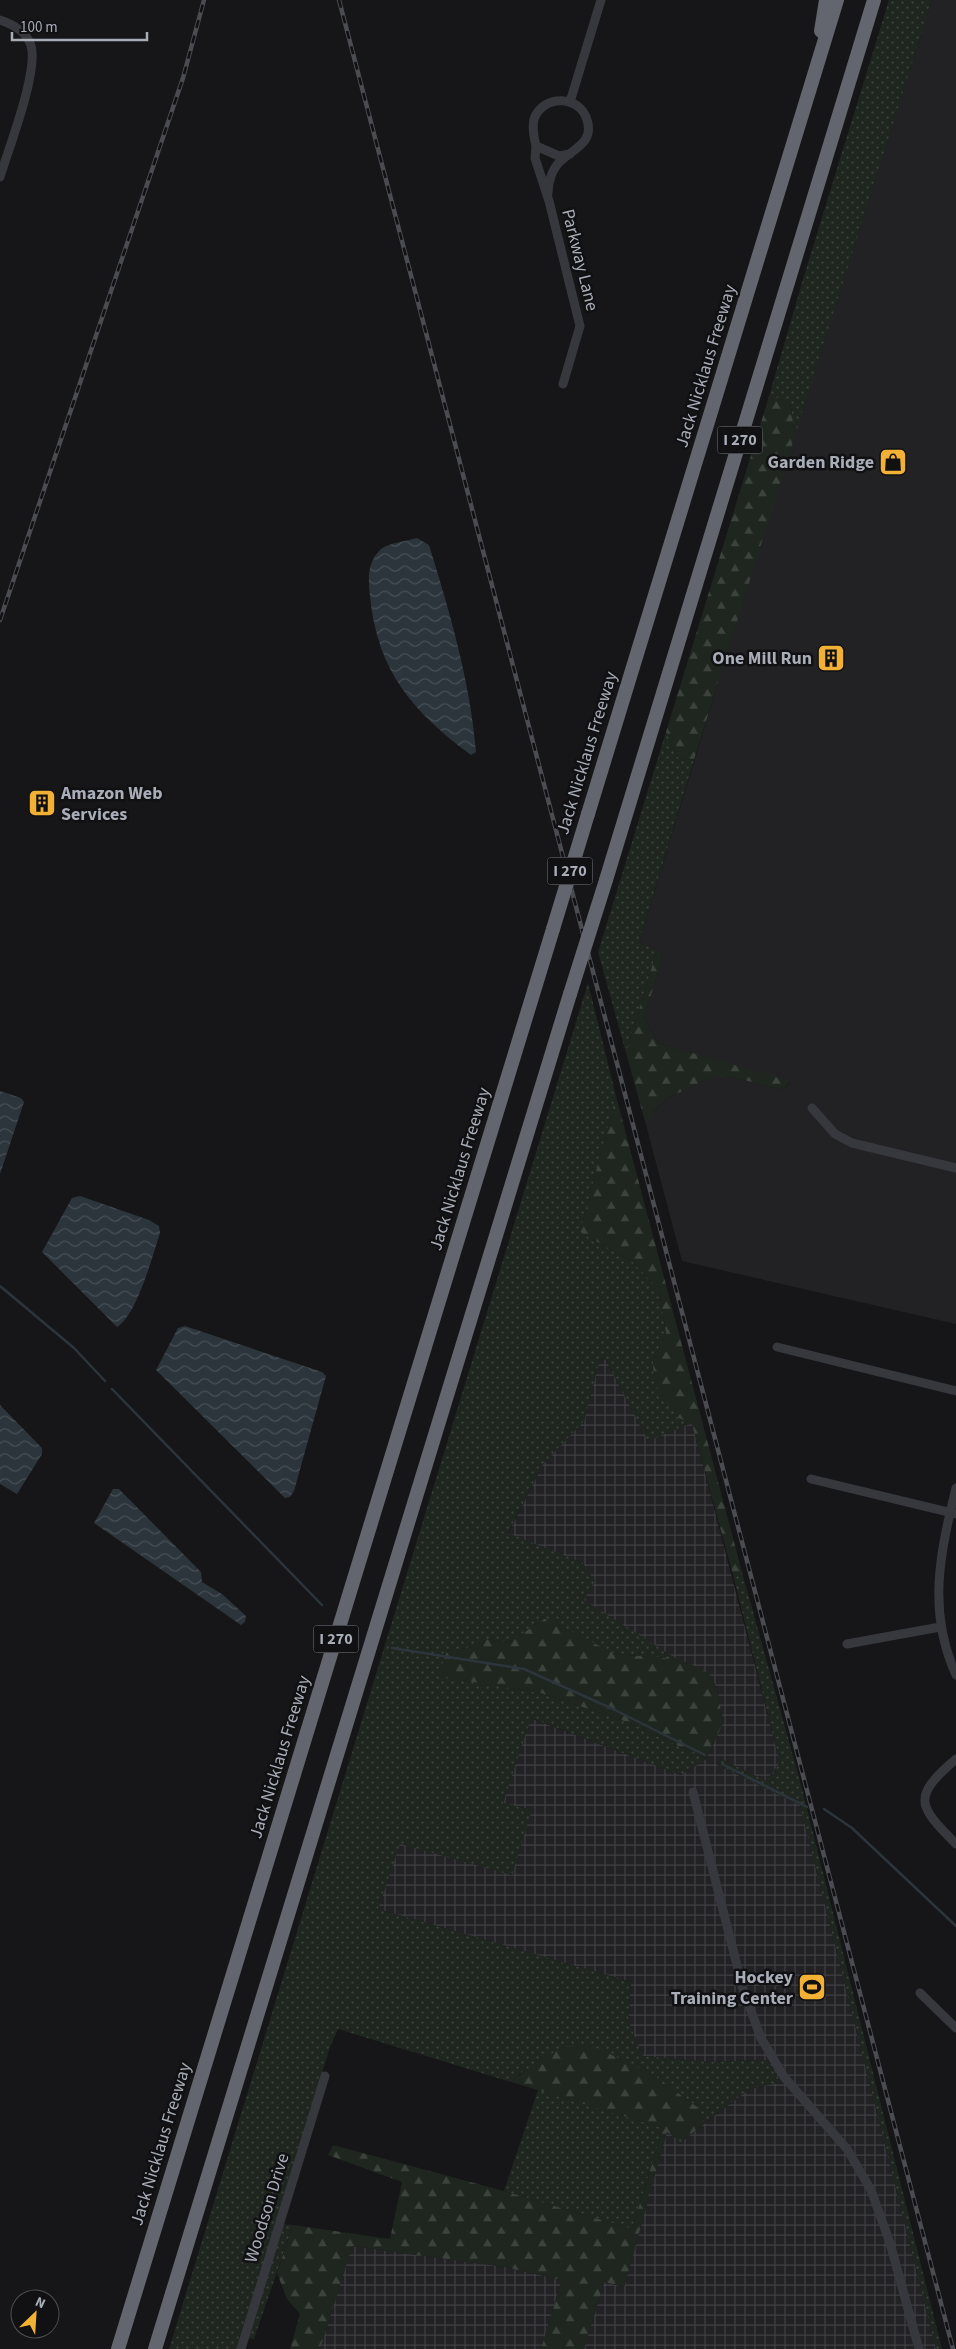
<svg xmlns="http://www.w3.org/2000/svg" width="956" height="2349" font-family="'Source Sans 3',sans-serif">
	<defs>
		<pattern id="industrial-grid" width="8" height="8" patternUnits="userSpaceOnUse" patternTransform="scale(1.25)"><rect width="8" height="8" fill="#222225"/><path d="M0 4h8M4 0v8" fill="none" stroke="#3f3f43"/></pattern>
		<pattern id="grass-dots" width="8" height="8" patternUnits="userSpaceOnUse" patternTransform="scale(1.25)"><rect width="8" height="8" fill="#1e261f"/><path d="M2 2h.1M6 6h.1" fill="none" stroke="#3c433d" stroke-width="1.8" stroke-linecap="round"/></pattern>
		<pattern id="forest-firs" width="22" height="20" patternUnits="userSpaceOnUse" patternTransform="scale(1.25)"><rect width="22" height="20" fill="#1e261f"/><path d="M5 1l3.5 6h-7zM16 11l3.5 6h-7z" fill="#3c433d"/></pattern>
		<pattern id="water-waves" width="16" height="10" patternUnits="userSpaceOnUse" patternTransform="scale(1.25)"><rect width="16" height="10" fill="#2c353c"/><path d="M0 5q4-4 8 0t8 0" fill="none" stroke="#485056"/></pattern>
	</defs>
	<rect width="100%" height="100%" fill="#161618"/>
	<!-- built -->
	<path fill="#222225" d="M932 0H956V1324L682 1261 646 1125 654 1111 666 1099 712 1077H731L784 1090 790 1082 658 1043 644 1018 661 963 662 952 639 943 769 515Z"/>
	<!-- industrial -->
	<path fill="url(#industrial-grid)" d="M600 1358 606 1360 648 1440 692 1423 780 1763 766 1781 721 1759 717 1764 800 1805 936 2349H584L604 2282 624 2287 667 2131 681 2142 749 2089 781 2082 767 2060 710 2062 643 2056 628 2021 631 1982 378 1909 399 1844 532 1810 503 1803 530 1718 681 1775 706 1759 723 1723 717 1688 707 1671 676 1659 583 1600V1563L508 1534 543 1464 584 1421Z
		M352 2246 505 2267 562 2280 541 2349H320Z"/>
	<!-- grass -->
	<path fill="url(#grass-dots)" d="M889 0H932L795 435 790 402 767 403 804 276Z
		M666 732 677 757 694 760 639 943 657 950 626 1053 598 952Z
		M588 983 616 1096 580 1232 633 1262 659 1290 666 1333 653 1361 677 1417 692 1423 648 1441 606 1360 600 1358 584 1421 543 1464 508 1533 583 1563 595 1581 584 1600 677 1659 615 1654 546 1619 508 1643 488 1639 472 1647 447 1651 439 1676 541 1693 630 1723 706 1759 681 1775 531 1718 503 1803 532 1810 512 1875 400 1844 378 1909 631 1982 628 2021 643 2056 710 2062 767 2060 781 2082 749 2089 705 2123 697 2107 681 2095 540 2063 521 2073 511 2082 338 2029 330 2047 238 2349H169Z
		M742 1572 800 1781 942 2349H936L800 1805 717 1765 721 1759 766 1781 780 1763 733 1575Z
		M538 2090 663 2128 632 2229 504 2191Z
		M282 2224 293 2225 254 2339 247 2338Z"/>
	<!-- forest -->
	<path fill="url(#forest-firs)" d="M781 396 790 402 795 435 694 760 677 757 666 732 767 403Z
		M657 950 662 951 661 963 644 1018 658 1043 790 1081 784 1090 731 1077H712L666 1099 654 1111 646 1125 626 1053Z
		M616 1096 742 1572 733 1575 692 1424 677 1417 654 1383 653 1361 666 1333 659 1290 633 1262 580 1232Z
		M546 1618 615 1654 677 1659 707 1671 717 1688 723 1723 706 1759 630 1723 541 1693 438 1676 447 1651 472 1647 488 1639 508 1643Z
		M563 2046H592L651 2073 697 2107 705 2123 681 2142 667 2132 624 2287 604 2282 584 2349H541L562 2280 505 2267 352 2246 320 2349H290L300 2314 287 2299 277 2273 293 2225 390 2239 402 2182 328 2155 333 2145 504 2191 632 2229 663 2128 511 2082C527 2068 546 2058 563 2046Z"/>
	<!-- water -->
	<path fill="url(#water-waves)" d="M417 538 429 545C450 613 470 681 476 752L471 755C413 712 377 671 370 596 368 579 367 562 381 549 388 543 407 541 417 538Z
		M0 1091 21 1098 24 1102 0 1174Z
		M80 1196 149 1220 159 1226 160 1233C152 1257 137 1315 117 1327L42 1252 72 1198Z
		M185 1326 322 1372 326 1376 294 1491 290 1497 285 1498 156 1370 178 1328Z
		M0 1405 42 1448V1454L17 1494 0 1484Z
		M113 1489H119L201 1572 202 1582 222 1594 246 1616 245 1622 241 1625 94 1523Z"/>
	<g fill="none" stroke-linecap="round" stroke-linejoin="round">
		<!-- stream -->
		<path stroke="#2c353c" stroke-width="2.5" d="M0 1286 74 1348 105 1381
			M112 1389 322 1605
			M392 1648 524 1669 615 1710 705 1755
			M722 1764 807 1807
			M824 1809 852 1828 956 1926"/>
		<!-- minor -->
		<path stroke="#37383d" stroke-width="9" d="M0 20C12 24 25 31 30 43 41 66 8 150 0 177
			M570 102 601 0
			M536 146 535 158 549 201 580 326 563 384
			M548 193C548 181 553 166 563 159 576 148 594 141 587 120 580 95 543 94 534 119 532 128 534 138 536 146L559 156 570 154
			M812 1108 835 1134 852 1143 956 1168
			M777 1347 956 1391
			M811 1479 956 1514
			M956 1488C940 1553 927 1611 956 1675
			M847 1644 940 1627
			M956 1759C912 1797 917 1805 956 1844
			M693 1792 743 1989 761 2038 784 2077 847 2149 871 2190 890 2243 919 2349
			M920 1993 956 2028
			M241 2349 325 2076"/>
		<!-- highway -->
		<path stroke="#63666e" stroke-width="14" d="M821 31 826 0
			M588 814 837 0
			M606 880 874 0
			M118 2349 553 929
			M155 2349 570 994"/>
		<!-- rail casing -->
		<g stroke="#4a4c52" stroke-width="4.5">
			<path id="rail" d="M339 0 953 2349
				M0 620 183 78 204 0"/>
		</g>
		<!-- rail -->
		<use href="#rail" stroke="#111113" stroke-width="2.5" stroke-dasharray="8" stroke-linecap="butt"/>
		<!-- highway-bridge -->
		<path stroke="#63666e" stroke-width="14" d="M553 929 588 814
			M570 994 606 880"/>
	</g>
	<!-- icons -->
	<defs>
		<g id="shop-square" transform="scale(1.4375)"><rect x="-9" y="-9" width="18" height="18" rx="4" fill="#f2b134" stroke="#111113"/><path d="M-5-2.5h2.3a2.7 3.5 0 0 1 5.4 0H5L5.5 6h-11ZM-1.5-2.5h3a1.5 2.3 0 0 0-3 0Z" fill="#111"/></g>
		<g id="building-square" transform="scale(1.4375)"><rect x="-9" y="-9" width="18" height="18" rx="4" fill="#f2b134" stroke="#111113"/><path d="M-4-6H4V6H1V3H-1V6H-4ZM-2.5-4.3h1.7v1.8h-1.7ZM.8-4.3h1.7v1.8H.8ZM-2.5-1h1.7V.8h-1.7ZM.8-1h1.7V.8H.8Z" fill="#111"/></g>
		<g id="stadium-square" transform="scale(1.4375)"><rect x="-9" y="-9" width="18" height="18" rx="4" fill="#f2b134" stroke="#111113"/><path d="M0-5a6.5 5 0 1 0 0 10a6.5 5 0 1 0 0-10ZM-3.5-1.8h7v3.6h-7Z" fill="#111"/></g>
	</defs>
	<g fill-rule="evenodd">
		<use href="#shop-square" x="893" y="462"/>
		<use href="#building-square" x="831" y="658"/>
		<use href="#building-square" x="42" y="803"/>
		<use href="#stadium-square" x="812" y="1987"/>
	</g>
	<g text-anchor="middle" dominant-baseline="central" stroke-width="5" stroke-linejoin="round" paint-order="stroke">
		<!-- shield labels -->
		<g fill="#111113" stroke="#7b7e86" stroke-width="1">
			<rect x="717.5" y="426.5" width="45" height="27" rx="4"/>
			<rect x="547.5" y="857.5" width="45" height="27" rx="4"/>
			<rect x="313.5" y="1625.5" width="45" height="27" rx="4"/>
		</g>
		<g font-size="16" font-weight="bold" fill="#a8adb8">
			<text x="740" y="440">I 270</text>
			<text x="570" y="871">I 270</text>
			<text x="336" y="1639">I 270</text>
		</g>
		<!-- street labels -->
		<g font-size="18" fill="#a8adb8" stroke="#111113">
			<text transform="translate(580 260) rotate(76)">Parkway Lane</text>
			<text transform="translate(706 366) rotate(-73)">Jack Nicklaus Freeway</text>
			<text transform="translate(587 753) rotate(-73)">Jack Nicklaus Freeway</text>
			<text transform="translate(460 1169) rotate(-73)">Jack Nicklaus Freeway</text>
			<text transform="translate(280 1757) rotate(-73)">Jack Nicklaus Freeway</text>
			<text transform="translate(161 2144) rotate(-73)">Jack Nicklaus Freeway</text>
			<text transform="translate(267 2208) rotate(-73)">Woodson Drive</text>
		</g>
		<!-- poi labels -->
		<g font-size="18" font-weight="bold" fill="#a8adb8" stroke="#111113" text-anchor="end">
			<text x="874" y="462">Garden Ridge</text>
			<text x="812" y="658">One Mill Run</text>
			<text x="61" y="793" text-anchor="start">Amazon Web<tspan x="61" dy="21">Services</tspan></text>
			<text x="793" y="1977">Hockey<tspan x="793" dy="21">Training Center</tspan></text>
		</g>
	</g>
	<!-- north arrow -->
	<g transform="translate(35 2314) rotate(25)"><circle r="24" fill="#111113" stroke="#4d4f55"/>
	<path d="M0-4L9 19L0 12L-9 19Z" fill="#f2b134"/>
	<text y="-8" font-size="14" font-weight="bold" text-anchor="middle" fill="#a8adb8">N</text>
	</g>
	<!-- scale -->
	<path d="M12 32v8h135v-8" fill="none" stroke="#a8adb8" stroke-width="2.5"/>
	<text x="20" y="32" font-size="15" fill="#a8adb8" stroke="#111113" stroke-width="4" paint-order="stroke">100 m</text>
</svg>
